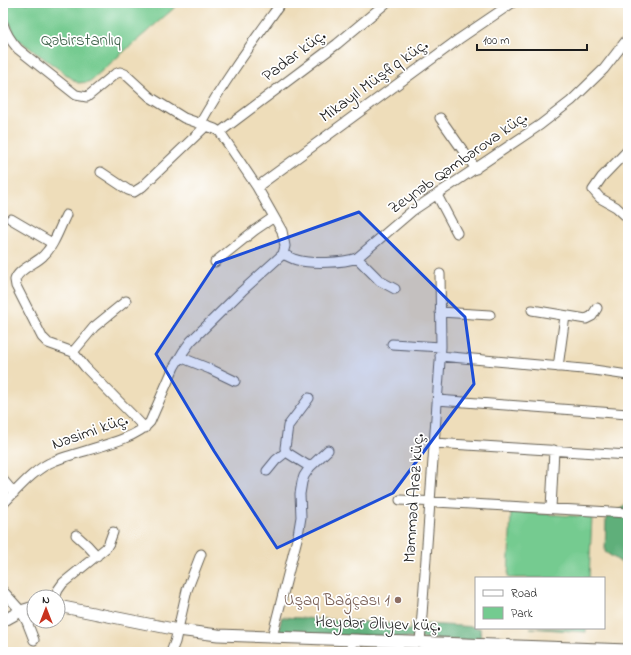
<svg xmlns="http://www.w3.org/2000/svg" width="631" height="655" font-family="'Indie Flower',sans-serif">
	<rect width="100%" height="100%" fill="#fff"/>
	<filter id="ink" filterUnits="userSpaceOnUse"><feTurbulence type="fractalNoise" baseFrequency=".025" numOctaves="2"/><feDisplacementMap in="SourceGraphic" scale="8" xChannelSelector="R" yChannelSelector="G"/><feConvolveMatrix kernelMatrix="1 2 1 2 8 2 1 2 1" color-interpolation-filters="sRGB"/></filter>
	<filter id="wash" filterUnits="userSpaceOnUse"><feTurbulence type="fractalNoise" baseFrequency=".012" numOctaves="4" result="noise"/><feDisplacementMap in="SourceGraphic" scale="16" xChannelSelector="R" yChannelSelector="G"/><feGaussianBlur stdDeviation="0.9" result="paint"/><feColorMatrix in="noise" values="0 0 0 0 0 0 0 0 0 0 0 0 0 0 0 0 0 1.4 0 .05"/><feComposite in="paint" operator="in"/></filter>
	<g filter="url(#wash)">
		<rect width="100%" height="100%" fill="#eeddba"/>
		<!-- green -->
		<path fill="#74cb90" stroke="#487456" d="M8 3H180L89 82 78 83 16 38 8 18Z
			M511 512 592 517 589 578H508Z
			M530 628H586V632Z"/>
		<!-- forest -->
		<path fill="#5faf7a" stroke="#3e664b" d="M628 500V567L605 552 606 518 626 504Z
			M282 617 340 620 394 624 397 631 410 630 412 623 476 627V628H480L481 641 278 633Z"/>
	</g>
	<g filter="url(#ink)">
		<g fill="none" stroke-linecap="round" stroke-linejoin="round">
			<!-- minor casing -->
			<g stroke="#666053" stroke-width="11">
				<path id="minor" d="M3 24C6 34 11 41 18 49L76 95 87 97 115 74 120 72 125 74 150 97 184 118 215 129 220 132 257 187 282 231 285 246 283 254
					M440 118 476 169
					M200 124C224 81 253 42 281 3
					M220 132 337 44 386 3
					M628 150 602 177 593 190 600 198 616 207 628 218
					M101 172 128 190 134 192 142 187 207 125
					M257 187 459 39 512 3
					M437 195 457 233
					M66 215C59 229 54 246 43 256 35 264 18 269 15 280L16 286 42 337 48 343 73 352 85 367 145 428
					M11 219 52 243
					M283 254C288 256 292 259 297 260 311 264 343 263 357 258L412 211 540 125 571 101 604 69 628 38
					M357 258 380 281 395 289
					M215 262 255 230 274 217
					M532 310 586 319 592 316 597 308
					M440 312 490 315
					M392 344 441 347
					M73 352 94 327 126 301
					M440 356 594 370 628 375
					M180 357 210 369 235 381
					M558 367 565 316
					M309 398 288 426 285 448 286 452 310 467
					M437 400 628 414
					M434 443 628 455
					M267 471 276 460 286 452
					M3 480 14 493
					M400 500 628 513
					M3 504C18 489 34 469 54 461 80 450 134 442 150 422L174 367 183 352 191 341 242 291 283 254
					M551 508 554 450
					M76 535 87 545 97 556
					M3 591 21 611 27 622 34 640
					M55 597 58 590 63 583 106 548 109 543 113 532
					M272 637 298 535 301 517 300 494 302 482 304 476 310 467 328 450
					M420 643 441 347 440 274
					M171 652 175 642 187 590 201 554
					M349 652 354 640"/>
			</g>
			<!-- major casing -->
			<g stroke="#666053" stroke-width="13">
				<path id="major" d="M58 606 178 630 218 635 628 650
					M3 621 21 611 34 607"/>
			</g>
			<!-- minor -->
			<use href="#minor" stroke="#fff" stroke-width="9"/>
			<!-- major -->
			<use href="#major" stroke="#fff" stroke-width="11"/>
		</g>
	</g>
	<!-- marked area -->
	<path fill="#1d4ed8" fill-opacity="0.2" stroke="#1d4ed8" stroke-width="3" stroke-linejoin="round" d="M359 212 465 317 474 384 393 493 277 548 214 451 156 354 216 263Z"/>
	<!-- markers -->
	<circle fill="#8d6e63" stroke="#fff" stroke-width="1.5" cx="398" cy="600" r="4"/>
	<g text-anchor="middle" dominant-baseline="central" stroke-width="3.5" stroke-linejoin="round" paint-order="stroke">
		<!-- park labels -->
		<g font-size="17" fill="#3f624a" stroke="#fff">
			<text x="81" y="40">Qəbirstanlıq</text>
		</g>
		<!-- street labels -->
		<g font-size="17" fill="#1c1c1c" stroke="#fff">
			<text transform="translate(294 56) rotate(-37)">Padar küç.</text>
			<text transform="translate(374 81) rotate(-36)">Mikayıl Müşfiq küç.</text>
			<text transform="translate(458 163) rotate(-35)">Zeynəb Qəmbərova küç.</text>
			<text transform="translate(90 432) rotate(-19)">Nəsimi küç.</text>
			<text transform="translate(414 498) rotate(-86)">Məmməd Araz küç.</text>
			<text transform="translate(378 624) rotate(2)">Heydər Əliyev küç.</text>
		</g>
		<!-- education labels -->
		<g font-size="17" fill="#785e54" stroke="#fff" text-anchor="end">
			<text x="390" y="600">Uşaq Bağçası 1</text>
		</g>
	</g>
	<!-- margin -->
	<rect width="631" height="655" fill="none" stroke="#fff" stroke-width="16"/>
	<!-- legend -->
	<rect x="475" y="577" width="130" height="52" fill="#ffffff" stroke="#a4a4a4"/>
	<rect x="483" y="590" width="20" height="6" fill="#ffffff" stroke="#a4a4a4"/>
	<text x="511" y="597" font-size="12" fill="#1c1c1c">Road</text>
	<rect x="483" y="607" width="20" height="12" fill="#74cb90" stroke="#a4a4a4"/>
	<text x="511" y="617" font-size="12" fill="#1c1c1c">Park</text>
	<!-- north arrow -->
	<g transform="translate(46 609)"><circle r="19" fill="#ffffff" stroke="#a4a4a4"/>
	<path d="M0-3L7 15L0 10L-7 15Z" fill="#c8321e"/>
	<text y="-6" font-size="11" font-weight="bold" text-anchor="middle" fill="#1c1c1c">N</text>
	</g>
	<!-- scale -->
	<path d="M477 44v6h110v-6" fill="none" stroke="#1c1c1c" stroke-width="2"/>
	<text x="483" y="44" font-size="12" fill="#1c1c1c" stroke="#ffffff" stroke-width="3" paint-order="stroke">100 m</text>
</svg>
